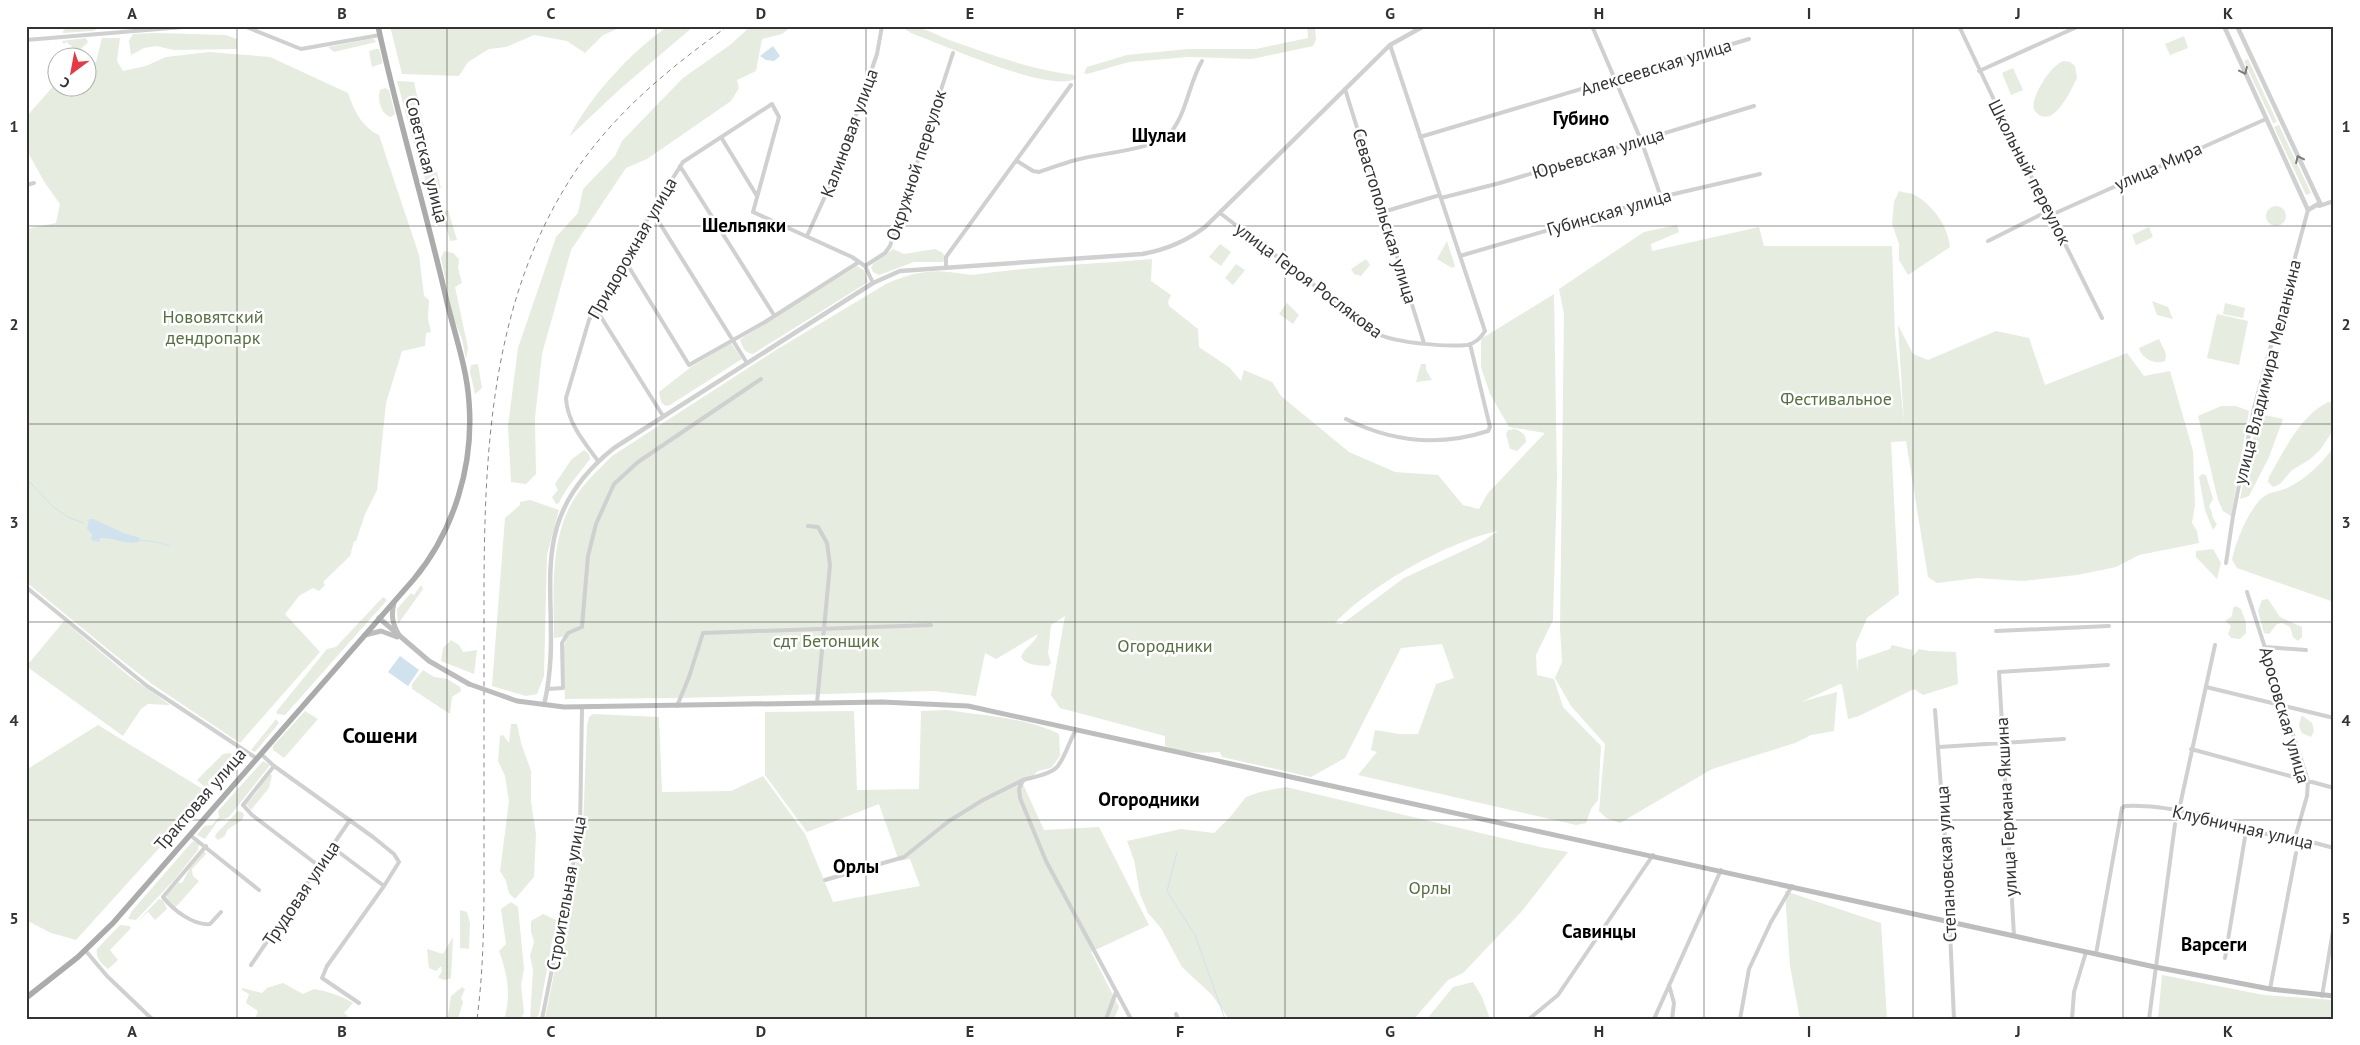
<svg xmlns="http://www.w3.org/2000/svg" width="2360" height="1045" font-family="'PT Sans',sans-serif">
	<rect width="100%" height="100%" fill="#fff"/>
	<!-- green -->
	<path fill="#e6ecdf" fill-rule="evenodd" d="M67 26H102L93 31 62 33Z
		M390 26H624L603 35 585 53 567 41 534 35 506 47 489 49 468 62 459 76 402 74Z
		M668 26H694L620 89 569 137C592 94 629 54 668 26Z
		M751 26H792L782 34 762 39 756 71 737 80 739 88 731 101 647 159 626 168 571 250 542 354 535 418 536 474 526 484 511 482 508 426 518 348 556 237 578 213 583 189 615 156 622 141 683 78 730 45Z
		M906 26C922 26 936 35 952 41 992 55 1032 70 1074 75L1075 79C1048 93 942 44 911 33L905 29Z
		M1307 26H1315L1316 40 1313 46 1252 59 1188 57 1129 62 1087 74 1084 73 1087 67 1127 55 1188 49H1256L1308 38Z
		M156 33 226 35 237 39V49L174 50 156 46 144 48 131 55 129 41 133 34Z
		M2184 36 2188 48 2170 55 2165 44Z
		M86 38 88 42 76 54 73 52 75 49 66 42 64 44 62 41Z
		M102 38H120L117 61 123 71 146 66 166 57 209 52 270 57 348 93C354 111 362 127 379 135L419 255 424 296 429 300 428 319 431 332 426 333 425 346 402 351 386 403 377 490 365 514 356 541H354L350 556 323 582 325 585 319 591 313 588 299 596 285 614 320 652 240 743 152 684 105 647 148 682 26 582V229L56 223 60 204 45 183 26 149V117L57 82 58 88H88V62H96Z
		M370 39H374L376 42 334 52 328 47Z
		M376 49H379L383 63 372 67 369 51Z
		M2248 59 2277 122 2273 123 2244 61Z
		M2064 61 2070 62 2075 66 2077 78C2070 92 2052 133 2034 110 2030 98 2051 64 2064 61Z
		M2013 68 2023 90 2011 95 2002 73Z
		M397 81 414 82 432 164 420 166Z
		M385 88 389 90 395 114 391 117C381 114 377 100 380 90Z
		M2279 125 2311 193 2306 195 2274 127Z
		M437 172 441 188 428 192 424 175Z
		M1899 191C1905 193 1913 193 1918 197 1935 208 1948 227 1950 247L1908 275 1899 260V244L1892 224 1894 202Z
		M2266 216a10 10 0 1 1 20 0a10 10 0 1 1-20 0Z
		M448 210 457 240 450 241 442 212Z
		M1677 225 1679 232 1651 244 1652 251 1759 227 1764 246H1892L1895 335 1904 423 1898 325 1913 354 1928 360 1996 331 2029 338 2045 385 2127 353 2144 376 2170 371 2193 451 2195 505 2192 523 2197 531 2199 543 2139 555 2116 567 2077 575 2022 581 1977 578 1937 583 1928 577 1906 441 1891 442 1899 594 1867 618 1856 643 1857 674 1858 660 1890 649 1892 645 1912 650V657L1919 649 1929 651 1956 652 1958 684 1923 695 1914 689 1859 716 1848 719 1842 685 1840 684 1801 702 1837 692 1834 731 1811 735 1795 743 1712 769 1620 823 1606 818 1599 811 1605 744 1571 706 1555 678 1562 662 1560 629 1564 314 1559 289 1644 232Z
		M2149 227 2153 237 2136 245 2132 235Z
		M1447 241 1455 266 1452 268 1437 259Z
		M1220 244 1231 252 1221 266 1209 257Z
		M893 249 904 254 935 249 943 253 945 259 943 262H914L879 275 873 272 871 267 873 264Z
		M444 251 453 253 459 259 458 268 462 283 455 287 468 348 466 359 462 339 453 317 441 258Z
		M1152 259 1151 281 1171 295 1168 302 1169 306 1198 329 1199 347 1230 368 1241 381 1244 370 1272 382 1281 396 1349 452 1395 472 1438 475 1463 505 1479 509 1488 493 1545 433 1509 427 1490 394 1481 367V339L1554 294 1557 479 1553 620 1536 655 1537 675 1554 679 1563 707 1601 746 1598 800 1591 809 1586 823 1576 825 1358 775 1377 752 1371 750 1375 730 1399 734H1418L1436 684 1454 678 1442 644 1401 648 1345 758 1311 777 1222 757 1220 752C1201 753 1182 754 1165 746V736L1060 708 1051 695 1065 616 1051 625 1048 653 1051 663 1048 666C1038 665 1026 666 1021 657 1025 647 1034 644 1038 634L996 659 985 653 976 696 934 691 679 698 565 699 563 648 568 636 554 638C554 593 549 540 574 499 584 483 598 470 612 456L776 350 886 284C905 275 928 269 949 272 960 273 969 276 980 274 1037 266 1095 264 1152 259ZM1498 531 1480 543 1404 578 1342 624 1335 623C1369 586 1449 541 1498 531Z
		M1366 259 1370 265 1361 276 1354 274 1351 269Z
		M1236 264 1245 270 1233 285 1225 278Z
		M857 266 865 271 868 282 753 354C745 353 743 348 740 340L745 336Z
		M2152 301 2168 307 2173 319 2157 315Z
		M1287 303 1299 315 1293 324 1279 314Z
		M2225 303 2245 308 2243 318 2223 314Z
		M2217 314 2248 321 2239 365 2207 358Z
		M2159 339 2166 354 2165 361C2155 365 2142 359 2139 348Z
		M731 343 742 359 670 405 666 406 661 402 659 392 691 367Z
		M478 364 482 388 475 394 470 372 471 365Z
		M1421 364H1426V370L1432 380 1416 382Z
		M2328 402 2334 403V429L2320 450 2309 460 2292 470 2280 484 2273 487 2268 482 2269 477C2285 450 2299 417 2328 402Z
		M2221 406H2236L2249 411 2231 516 2223 511 2218 500 2198 416Z
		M2260 414 2283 419 2269 457 2249 496 2240 499 2257 419Z
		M1515 429C1522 432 1526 434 1526 442L1517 451 1510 449 1506 434 1508 430Z
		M2334 447V602L2237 568 2232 560C2235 543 2249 509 2262 498 2270 491 2279 492 2287 488 2305 480 2322 463 2334 447Z
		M584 450 589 454 590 459C579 474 567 486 559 503L556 504 552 497 558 490 555 484 571 460Z
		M2202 474 2206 475 2213 499 2209 506C2213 513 2211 518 2217 524L2213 530 2205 510 2199 477Z
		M530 500 559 510 547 555 544 676 537 694 526 696 492 686 505 518 520 505V502Z
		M2213 549 2221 563 2217 579 2196 557V551Z
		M421 585 423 589 398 624 397 609 411 593 414 595Z
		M383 597 387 600 285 715 277 714 276 712 327 649 336 647Z
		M2268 599 2280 617 2302 627V637L2298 641 2293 637 2290 627 2282 623 2277 624 2269 634 2264 633 2258 611 2262 600Z
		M2236 606 2241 609 2246 623V633L2240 639 2231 638 2228 634 2231 626 2225 621 2232 616 2233 608Z
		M64 621 129 676 170 705 148 704 141 709 123 736 26 666V660L30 662Z
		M451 640 459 645 463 652 477 650 474 674 441 661 443 648Z
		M423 670 434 677 447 679 460 687 461 691 452 697 450 714 412 689V684Z
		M947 710C984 716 1025 717 1059 734L1060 756 1051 768 1038 771 1023 784 1044 830 1099 827 1149 925 1091 952 1119 1007 1114 1019H545L583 828 587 725 589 717 593 714 659 717 662 792 731 791 763 776 805 834 833 902 920 886 910 859 899 861 879 804 807 832 765 775V712L854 711 857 790 919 789 921 711Z
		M305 711 318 719 284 758 273 750V746Z
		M2303 716 2312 723 2314 731 2311 737 2302 733 2299 726 2301 717Z
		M276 719 279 723 255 752 251 750Z
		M511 724H517L521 743 531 771V802L536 834 534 877 515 899 509 893 506 881 500 871 509 801 505 776 498 761 500 736 503 735 509 743Z
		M98 725 209 793 76 940 51 933 26 920V770Z
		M230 753 234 756 227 773 215 774 208 781 210 785 206 788 197 780 223 754Z
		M263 761 270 765 229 817 217 822 205 839 197 835 204 826 212 825 219 817 218 811Z
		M268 774 272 775 269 788 251 810 246 804 257 792Z
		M1286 787 1540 847 1568 852 1522 911 1463 973 1448 980 1414 1019H1229L1212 995 1182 967 1161 928 1148 913 1140 894 1134 860 1127 841 1181 829 1214 833 1231 816 1246 797 1260 792Z
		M238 811 242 812 244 815 242 820 227 830 225 836 218 840 215 837 216 834Z
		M195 841 199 844 198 850 175 879 136 920 128 919 132 911 192 842Z
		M204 851 206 854 192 869 193 876 199 881 175 908 166 900 167 895 178 883H182L190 868Z
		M1785 891 1881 923 1887 1019H1800L1790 966Z
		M159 899 163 900 167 909 155 920 148 912 136 923Z
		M511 902 518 907 524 969 521 985 524 1013 520 1019H504C512 995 507 973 499 951L506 944 501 909Z
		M460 910 467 912 470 923 469 949 460 948Z
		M543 914 556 920 557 928 552 941 539 1014 536 1018 530 1019 533 970 530 956 534 942 531 932V921Z
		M120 925 129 926 131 928 110 950 118 960 108 969C102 964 95 958 97 949Z
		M453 937 451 978 445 980 438 978 442 971 441 966 436 971 429 968 427 949 443 954Z
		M2162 975 2264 995 2334 1000V1019H2158Z
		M1473 982 1482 997 1490 1019H1427L1453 987Z
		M283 983 303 994 314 989C327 991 342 996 353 1003L344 1013 348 1016 346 1019H255L258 1011 246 1003 249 994 242 990V988L262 993 267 988Z
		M462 987 465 989 461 998 463 1002 458 1019H443L448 1016 451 996Z"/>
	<!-- water -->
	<path fill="#cfe2ee" d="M773 46 780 56 774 61 766 60 760 56Z
		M89 519H93L126 534 140 538 138 542C124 545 114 537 100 538L99 542 91 540 92 534 87 529Z
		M400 656 419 670 408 686 388 672Z"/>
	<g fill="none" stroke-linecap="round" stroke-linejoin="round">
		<!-- stream -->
		<path stroke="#cfe2ee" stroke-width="1" d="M26 478 52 506 68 517 83 523
			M139 540 156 542 170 546
			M1177 852 1167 891 1195 935 1225 1019"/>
		<!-- minor -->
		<path stroke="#d0d0d0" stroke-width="4" d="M244 26 301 49 380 35
			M1592 26 1641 140 1661 197
			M1959 26 2014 142 2102 318
			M26 40 195 26
			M1979 71 2079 26
			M1345 89 1424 343
			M721 137 757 196
			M1420 137 1749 39
			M1017 161 1033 171 1039 172C1051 168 1064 163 1076 160 1099 153 1157 150 1171 132 1187 112 1189 83 1202 61
			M680 166 774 315
			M26 185 34 183
			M1441 198 1500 183 1754 106
			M2319 206 2334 201
			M652 211 747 363
			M1383 212 1440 195
			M1220 213 1378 334C1397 343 1446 347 1467 345 1474 344 1481 338 1485 331L1390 45
			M2051 215 2266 119
			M807 236 837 170 877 54 882 26
			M1988 241 2048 211
			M1460 256 1661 197 1760 174
			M624 259 689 365 765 322 859 262
			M865 266 885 253 890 246 953 53
			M946 267V257L1071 85
			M596 309 663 416
			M1346 419C1392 442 1439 447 1488 431L1490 427 1470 344
			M598 461C584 442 567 422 566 398L589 320 652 211 683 162 772 104 779 117 753 212 852 257 865 266 873 283
			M808 526 818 527 827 543 830 565 817 703
			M2226 563 2233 516 2254 408 2308 210
			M26 587 147 686 256 758
			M2247 592 2308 781 2307 796 2295 838
			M1996 631 2109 626
			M2266 647 2306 650
			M2206 687 2334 718
			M547 689 563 688 562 643 568 633 582 627 588 556 596 524 614 484 638 462 761 379
			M677 706 689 677 703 633 931 625
			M1935 710 1947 865 1954 1019
			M1076 730C1069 741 1064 761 1056 768 1049 775 1033 777 1023 780L1019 789 1020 798 1046 861 1131 1019
			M1939 747 2064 739
			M2191 749 2334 788
			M261 754 274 766 243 805 252 815 319 866
			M274 766 373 837 394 854 399 862 384 886 327 966 322 978 359 1003
			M2179 810 2215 645
			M190 835 259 890
			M206 846 163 897C173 910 194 926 210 924L221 912
			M332 847 384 886
			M825 880 904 857 949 821 983 800 1023 780
			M2014 936 1999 672 2108 665
			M85 950 107 976 152 1019
			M2096 954 2122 808 2125 806C2150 804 2227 815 2246 831L2300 839 2334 848
			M2225 958 2246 831
			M251 965 350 820
			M1669 985 1674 1003 1672 1019
			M2270 989 2296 853
			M2322 996 2334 925
			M1176 1014 1178 1019
			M542 1019 580 830 582 707
			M1106 1019 1116 992
			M1529 1019 1558 995 1653 855
			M1654 1019 1721 870
			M1740 1019 1749 969 1771 922 1792 886
			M2072 1019 2074 992 2086 952
			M2149 1019 2175 824"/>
		<!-- tertiary -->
		<path stroke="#d0d0d0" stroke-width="4.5" d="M2224 26 2308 210 2320 203 2237 26
			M544 705C568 604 514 528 614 448L873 283 900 271 1142 254C1166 250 1185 242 1205 227L1390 45 1424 26"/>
		<!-- secondary -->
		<path stroke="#bdbdbd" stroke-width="5" d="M394 603C391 615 392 623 399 635
			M379 618 429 661 469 684
			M365 635 381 631 397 637
			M503 696 517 701 564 707 882 702 968 706 2155 967 2270 989 2334 996"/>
		<!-- primary -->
		<path stroke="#ababab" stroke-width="5.5" d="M26 998 78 957 113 923 414 579C454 531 474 465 469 402 467 369 455 335 447 302 426 210 398 119 378 26"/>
		<!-- rail -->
		<path stroke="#888" stroke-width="1" stroke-dasharray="5 4" stroke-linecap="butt" d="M477 1019C485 958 484 897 484 835 484 758 484 680 484 602 484 451 490 295 579 166 619 109 672 66 728 26"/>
		<!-- secondary-bridge -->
		<path stroke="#bdbdbd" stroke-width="5" d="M469 684 503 696"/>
	</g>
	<!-- one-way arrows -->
	<defs><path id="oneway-chevron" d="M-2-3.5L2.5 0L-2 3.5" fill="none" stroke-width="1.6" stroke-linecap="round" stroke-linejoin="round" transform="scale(1.25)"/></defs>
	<g stroke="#7a7a7a">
		<use href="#oneway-chevron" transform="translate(2244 71) rotate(65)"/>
		<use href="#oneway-chevron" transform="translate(2299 159) rotate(-115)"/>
	</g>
	<!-- grid -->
	<path fill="none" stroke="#333" stroke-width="1" stroke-opacity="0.55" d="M237 26V1019M447 26V1019M656 26V1019M866 26V1019M1075 26V1019M1285 26V1019M1494 26V1019M1704 26V1019M1913 26V1019M2123 26V1019M26 226H2334M26 424H2334M26 622H2334M26 820H2334"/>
	<g text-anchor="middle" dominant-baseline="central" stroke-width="5" stroke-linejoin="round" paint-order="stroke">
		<!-- street labels -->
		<g font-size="18" fill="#333" stroke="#fff">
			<text transform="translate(1656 67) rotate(-17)">Алексеевская улица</text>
			<text transform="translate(849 133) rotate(-70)">Калиновая улица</text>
			<text transform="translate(1598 153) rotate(-17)">Юрьевская улица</text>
			<text transform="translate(427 160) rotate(76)">Советская улица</text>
			<text transform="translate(916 165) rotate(-72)">Окружной переулок</text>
			<text transform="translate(2158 166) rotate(-24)">улица Мира</text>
			<text transform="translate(2030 172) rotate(63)">Школьный переулок</text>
			<text transform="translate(1609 212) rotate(-16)">Губинская улица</text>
			<text transform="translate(1385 216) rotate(73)">Севастопольская улица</text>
			<text transform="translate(632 248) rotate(-60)">Придорожная улица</text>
			<text transform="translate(1309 280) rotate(37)">улица Героя Рослякова</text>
			<text transform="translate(2267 372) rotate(-76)">улица Владимира Меланьина</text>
			<text transform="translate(2285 715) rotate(74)">Аросовская улица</text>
			<text transform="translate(200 799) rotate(-49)">Трактовая улица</text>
			<text transform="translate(2006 807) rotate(-93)">улица Германа Якшина</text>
			<text transform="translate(2243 827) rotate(13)">Клубничная улица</text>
			<text transform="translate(1946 864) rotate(-93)">Степановская улица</text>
			<text transform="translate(301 893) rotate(-56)">Трудовая улица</text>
			<text transform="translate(566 893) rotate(-80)">Строительная улица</text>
		</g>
		<!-- park labels -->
		<g font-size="18" fill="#56703f" stroke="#fff">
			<text x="213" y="316">Нововятский<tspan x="213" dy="21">дендропарк</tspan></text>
			<text x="1836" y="398">Фестивальное</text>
			<text x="826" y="640">сдт Бетонщик</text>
			<text x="1165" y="645">Огородники</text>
			<text x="1430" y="887">Орлы</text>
		</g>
		<!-- neighbourhood labels -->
		<g font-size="19" font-weight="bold" fill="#000" stroke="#fff">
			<text x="1581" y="118">Губино</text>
			<text x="1159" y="135">Шулаи</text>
			<text x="744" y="225">Шельпяки</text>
			<text x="1149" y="799">Огородники</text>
			<text x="856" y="866">Орлы</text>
			<text x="1599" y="931">Савинцы</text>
			<text x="2214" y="944">Варсеги</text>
		</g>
		<!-- district labels -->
		<g font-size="22" font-weight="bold" fill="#000" stroke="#fff">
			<text x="380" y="735">Сошени</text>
		</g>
	</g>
	<!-- border -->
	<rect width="2360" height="1045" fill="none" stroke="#ffffff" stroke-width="55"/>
	<!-- north arrow -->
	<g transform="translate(72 72) rotate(212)"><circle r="24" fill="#ffffff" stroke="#adadad"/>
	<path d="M0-4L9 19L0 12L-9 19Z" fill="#e63946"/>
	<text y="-8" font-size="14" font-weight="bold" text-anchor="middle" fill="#333333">С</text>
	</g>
	<rect x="28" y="28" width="2304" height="990" fill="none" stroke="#333" stroke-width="2"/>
	<g font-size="16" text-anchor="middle" font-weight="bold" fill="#333">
		<text x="132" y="19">A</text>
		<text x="342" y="19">B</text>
		<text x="551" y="19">C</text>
		<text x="761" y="19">D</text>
		<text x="970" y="19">E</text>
		<text x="1180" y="19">F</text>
		<text x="1390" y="19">G</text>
		<text x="1599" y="19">H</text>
		<text x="1809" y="19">I</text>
		<text x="2018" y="19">J</text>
		<text x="2228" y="19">K</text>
		<text x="14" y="132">1</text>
		<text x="2346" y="132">1</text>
		<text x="14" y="330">2</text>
		<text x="2346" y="330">2</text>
		<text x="14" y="528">3</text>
		<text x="2346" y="528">3</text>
		<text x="14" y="726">4</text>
		<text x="2346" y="726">4</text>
		<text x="14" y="924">5</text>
		<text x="2346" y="924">5</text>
		<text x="132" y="1037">A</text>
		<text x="342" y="1037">B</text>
		<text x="551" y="1037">C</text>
		<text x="761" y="1037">D</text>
		<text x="970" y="1037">E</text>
		<text x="1180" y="1037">F</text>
		<text x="1390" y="1037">G</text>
		<text x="1599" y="1037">H</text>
		<text x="1809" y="1037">I</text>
		<text x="2018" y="1037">J</text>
		<text x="2228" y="1037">K</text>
	</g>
</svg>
